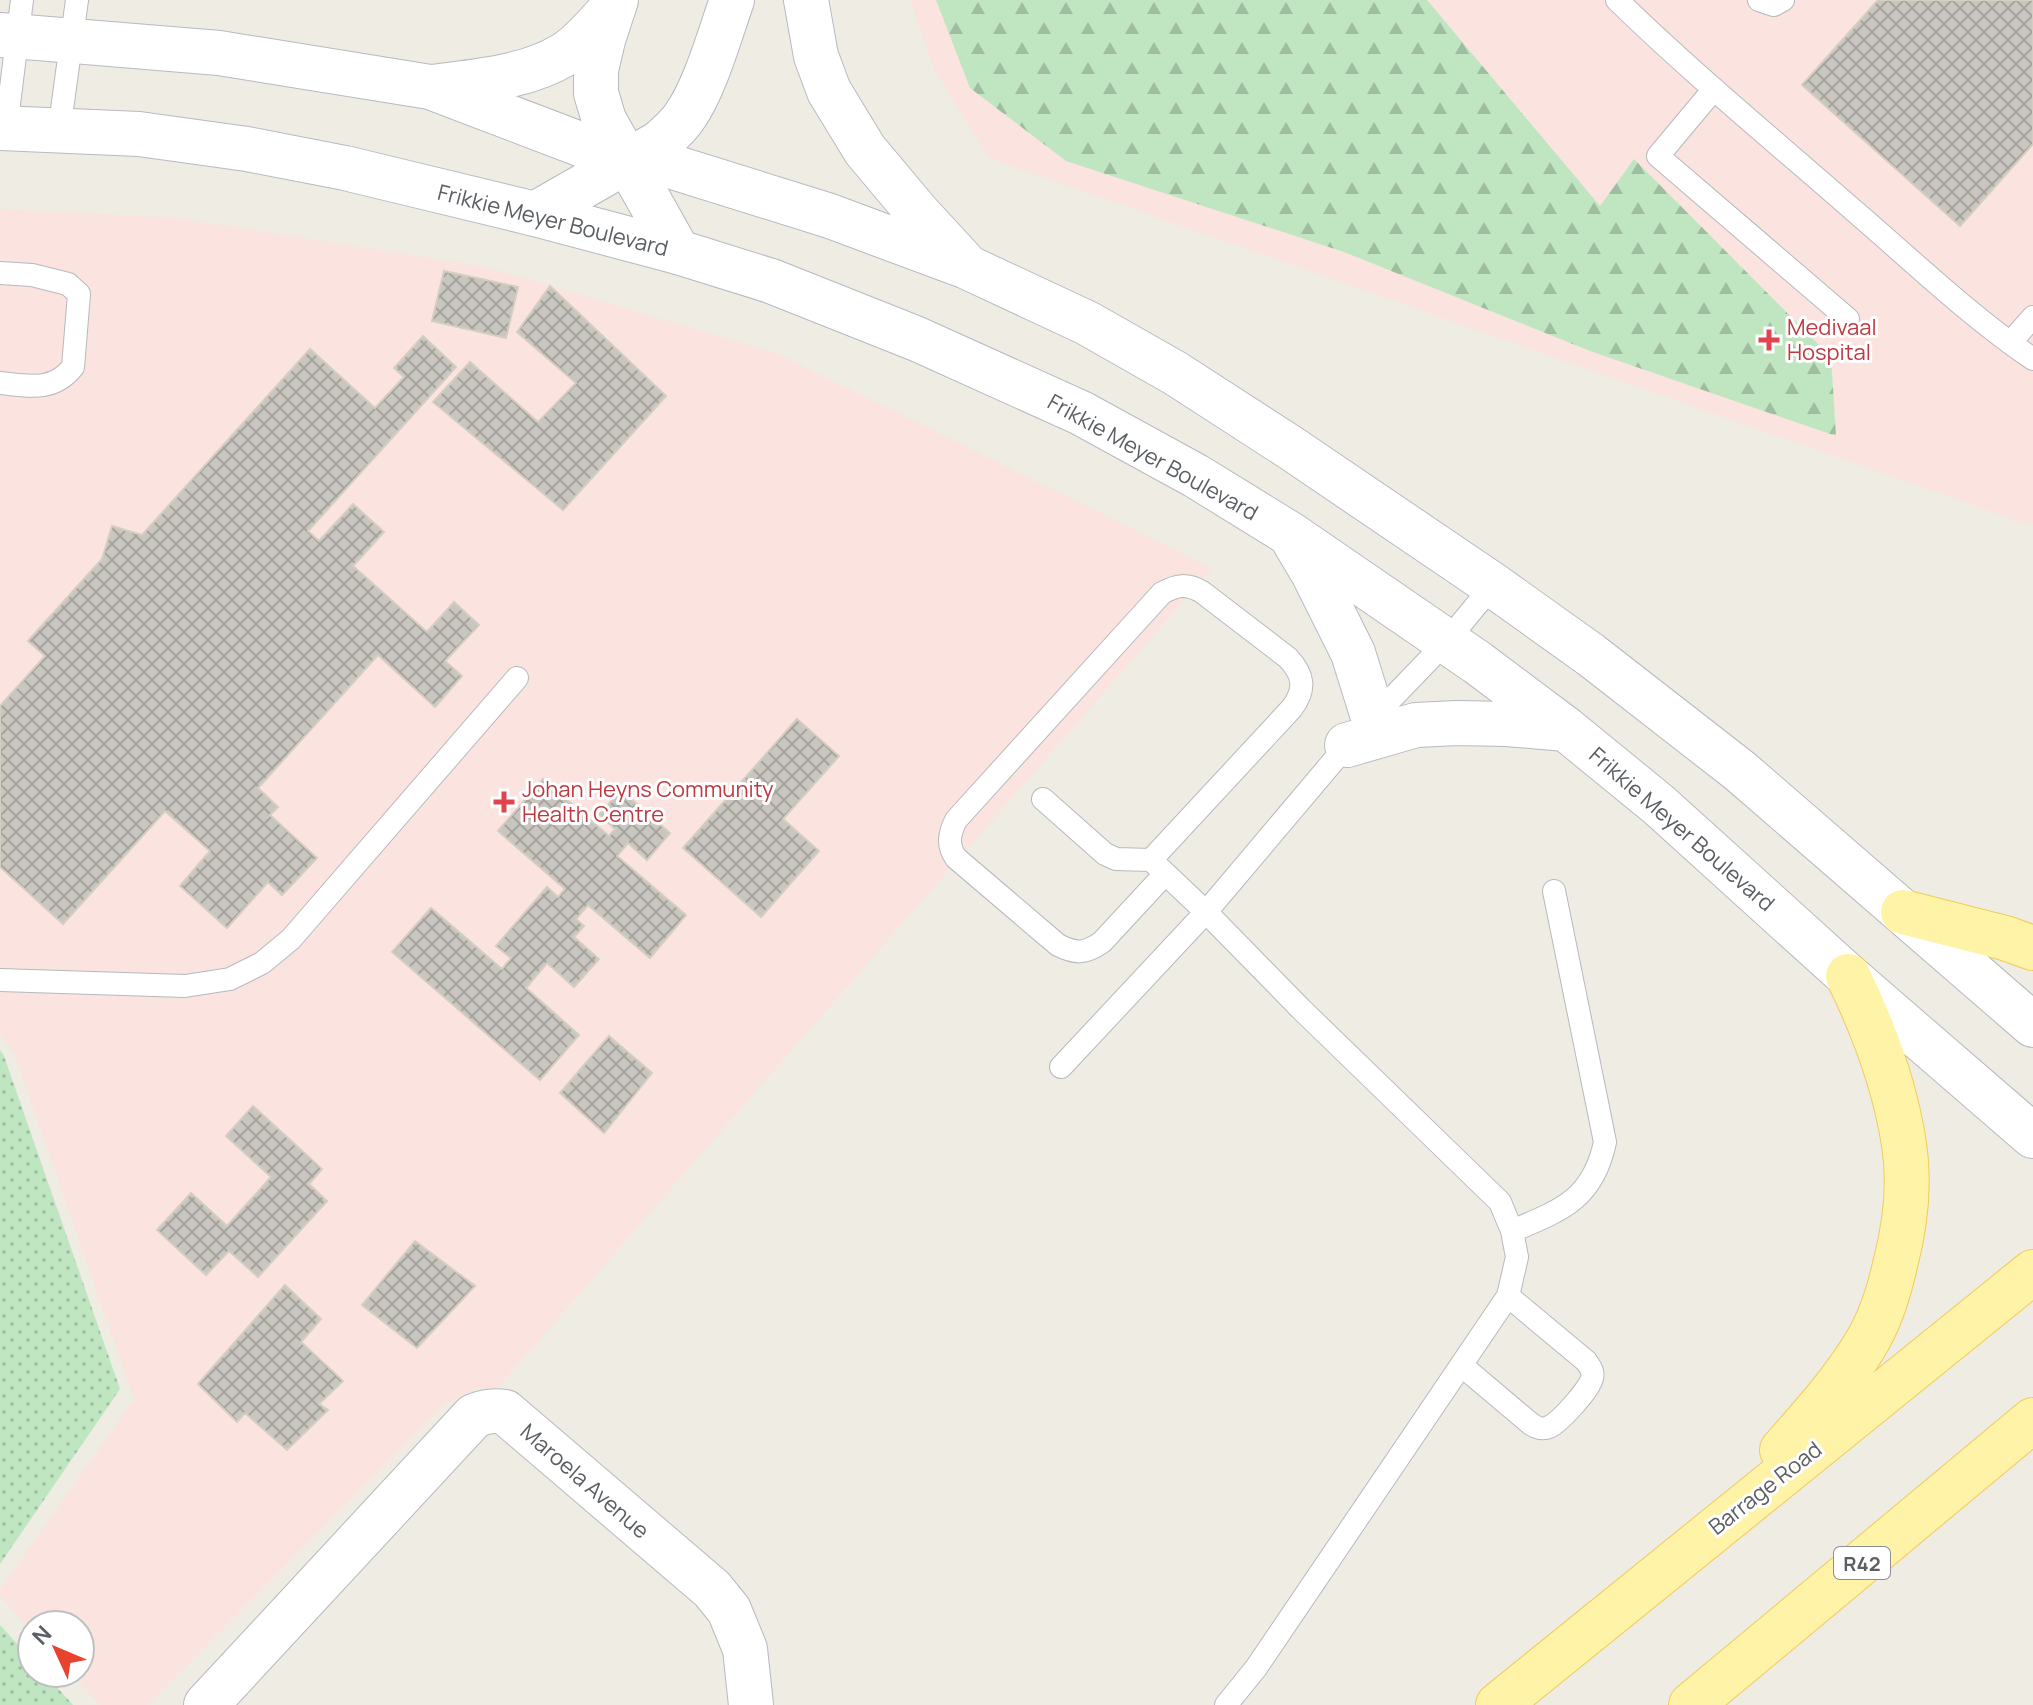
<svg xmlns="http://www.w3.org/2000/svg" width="2033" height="1705" font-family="Manrope,sans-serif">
	<defs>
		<pattern id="forest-firs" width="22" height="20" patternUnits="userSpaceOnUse" patternTransform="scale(2)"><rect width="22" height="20" fill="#c0e6c1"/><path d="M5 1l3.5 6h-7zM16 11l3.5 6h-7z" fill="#9fbea0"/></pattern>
		<pattern id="park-dots" width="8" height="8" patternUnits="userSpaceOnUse" patternTransform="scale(2)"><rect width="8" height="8" fill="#c0e6c1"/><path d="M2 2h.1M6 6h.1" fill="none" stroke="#9fbea0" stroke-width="1.8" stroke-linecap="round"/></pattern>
		<pattern id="building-cross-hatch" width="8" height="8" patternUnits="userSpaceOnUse" patternTransform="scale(2)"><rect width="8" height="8" fill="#c9c6c0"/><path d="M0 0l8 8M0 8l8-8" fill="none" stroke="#a6a4a0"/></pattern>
	</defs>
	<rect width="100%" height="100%" fill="#eeece3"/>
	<!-- medical -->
	<path fill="#fbe3df" d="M910 0H2033V523L2021 522 989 158 935 71Z
		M0 209 177 218 486 267 776 353 1212 568 497 1388 475 1389 446 1403 147 1705H100L71 1673H80V1625H32V1631L0 1596V1590L134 1399 14 1052 0 1035Z"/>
	<!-- forest -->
	<path fill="url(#forest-firs)" d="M936 0H1427L1600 206 1634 159 1831 357 1836 436 1590 351 1344 252 1066 161 970 88Z"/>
	<!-- park -->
	<path fill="url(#park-dots)" d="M0 1050 4 1056 120 1389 0 1564Z
		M0 1625 32 1660V1673H44L73 1705H0Z"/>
	<!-- building -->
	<path fill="url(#building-cross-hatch)" stroke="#d3cec2" stroke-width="2" d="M1878 0H2033V144L1960 226 1802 85Z
		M444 271 518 287 506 338 432 321Z
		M550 286 666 396 563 510 433 402 470 362 538 422 576 383 517 332Z
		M423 336 456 367 308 531 319 541 353 504 384 532 353 566 427 632 454 602 479 625 445 661 462 676 435 707 378 655 258 788 278 807 270 815 317 858 282 895 268 882 227 928 180 886 210 851 165 811 63 924 0 867V706L45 656 28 641 102 559 112 526 142 535 310 349 375 408 404 377 394 368Z
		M797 719 839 756 783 819 819 851 761 917 683 848Z
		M543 779 609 836 615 829 599 815 621 790 670 833 647 860 628 843 617 856 686 915 650 958 588 905 576 919 584 926 574 937 599 959 574 987 547 963 526 988 579 1035 540 1080 392 952 431 908 502 969 511 958 496 946 547 887 558 897 565 889 498 831Z
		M609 1036 652 1073 604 1133 560 1093Z
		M253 1106 322 1169 309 1184 327 1201 258 1277 229 1251 206 1275 157 1230 191 1193 227 1226 271 1177 226 1136Z
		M415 1241 475 1286 417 1348 362 1305Z
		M285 1285 321 1319 301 1342 343 1381 319 1404 328 1410 287 1450 245 1413 237 1422 198 1384Z"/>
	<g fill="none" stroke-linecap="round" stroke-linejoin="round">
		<!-- service casing -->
		<g stroke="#b6b9bd" stroke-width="24">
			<path id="service" d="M1617 0C1694 75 1778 144 1859 215 1916 264 1971 317 2033 359
				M1759 0 1774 5 1783 0
				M1714 89 1658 156 1848 319
				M6 128 22 0
				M59 131 77 0
				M0 273 32 275 68 284 79 294 73 367C53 392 29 386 0 383
				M2010 343 2033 317
				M1043 799 1105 854 1116 859 1151 860
				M0 980 185 986 230 979 262 963 291 939 517 678
				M1061 1067 1206 912 1151 860 1292 708C1306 689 1304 675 1288 658L1202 592C1186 583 1177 585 1162 593L956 820C949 834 947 845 956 858L1058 945C1076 954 1085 954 1102 942L1165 874
				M1512 1231C1562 1210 1593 1199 1605 1142L1554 891
				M1461 1365 1531 1424C1537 1428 1542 1430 1549 1427 1559 1423 1590 1389 1592 1378 1594 1371 1590 1367 1586 1361L1508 1296
				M1226 1705 1256 1668 1508 1296 1517 1257 1512 1231 1500 1202 1301 1009 1206 912 1347 745 1446 642 1493 585"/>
		</g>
		<!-- minor casing -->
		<g stroke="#b6b9bd" stroke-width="46">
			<path id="minor" d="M206 1705 474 1416C485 1411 493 1410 505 1412L712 1589 729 1610 745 1649 751 1705"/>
		</g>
		<!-- tertiary casing -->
		<g stroke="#b6b9bd" stroke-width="46">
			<path id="tertiary" d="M616 0 603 40 596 70V93L604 120 678 252
				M535 214 659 143C668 135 678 127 685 116 705 88 720 34 732 0"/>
		</g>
		<!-- secondary casing -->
		<g stroke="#b7babf" stroke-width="46">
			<path id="secondary" d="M806 0 816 56 829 91 865 150 917 212 963 262
				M0 35 219 53 430 87 627 162 673 167 830 216 967 267 1087 323 1175 373 1291 448 1493 585 1591 655 1740 771 2033 1025
				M432 87C476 81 526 78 565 54 584 42 599 22 614 6
				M0 128 139 134 247 149 345 168 535 214 678 252 771 281 917 339 1081 413 1196 476 1290 534 1478 663 1566 729 1659 805 1848 976 2033 1136
				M1294 541 1313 573 1353 653 1373 717
				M1347 745 1416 725 1457 723 1507 724 1566 729"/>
		</g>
		<!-- primary casing -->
		<g stroke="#f1cb59" stroke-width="46">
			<path id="primary" d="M1903 912 2005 938 2033 948
				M1782 1450C1812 1416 1842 1383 1865 1345 1880 1321 1889 1292 1895 1265 1905 1227 1910 1183 1904 1144 1895 1086 1874 1029 1848 976
				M1498 1705 2033 1272
				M1691 1705 2033 1420"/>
		</g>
		<!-- service -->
		<use href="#service" stroke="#fff" stroke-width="22"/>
		<!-- minor -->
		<use href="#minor" stroke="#fff" stroke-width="44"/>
		<!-- tertiary -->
		<use href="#tertiary" stroke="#fff" stroke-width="44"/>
		<!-- secondary -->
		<use href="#secondary" stroke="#fff" stroke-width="44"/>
		<!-- primary -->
		<use href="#primary" stroke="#fff3a8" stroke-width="44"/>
	</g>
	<!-- markers -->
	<g fill="#e0444e" stroke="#fff" stroke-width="3">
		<path d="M1765 328h8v8h8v8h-8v8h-8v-8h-8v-8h8z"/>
		<path d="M500 790h8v8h8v8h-8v8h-8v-8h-8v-8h8z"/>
	</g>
	<g text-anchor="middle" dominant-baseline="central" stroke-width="6" stroke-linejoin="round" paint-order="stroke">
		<!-- shield labels -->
		<rect fill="#fff" stroke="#8c8f92" stroke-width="2" x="1834" y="1547" width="56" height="32" rx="6"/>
		<g font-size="20" font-weight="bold" fill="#5b5f64">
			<text x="1862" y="1563">R42</text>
		</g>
		<!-- street labels -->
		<g font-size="22" fill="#5b5f64" stroke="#fff">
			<text transform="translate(553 220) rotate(14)">Frikkie Meyer Boulevard</text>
			<text transform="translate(1153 457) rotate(29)">Frikkie Meyer Boulevard</text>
			<text transform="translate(1682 829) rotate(41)">Frikkie Meyer Boulevard</text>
			<text transform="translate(585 1481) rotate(41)">Maroela Avenue</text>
			<text transform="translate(1765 1488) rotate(-38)">Barrage Road</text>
		</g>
		<!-- health labels -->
		<g font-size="22" fill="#be3a42" stroke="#fff" text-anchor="start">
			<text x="1787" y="327">Medivaal<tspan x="1787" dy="25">Hospital</tspan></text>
			<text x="522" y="789">Johan Heyns Community<tspan x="522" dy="25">Health Centre</tspan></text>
		</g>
	</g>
	<!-- north arrow -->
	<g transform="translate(56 1649) rotate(314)"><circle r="38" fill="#ffffff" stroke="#bdbfc1" stroke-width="2"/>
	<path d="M0-6L14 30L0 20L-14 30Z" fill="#e8432f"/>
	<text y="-12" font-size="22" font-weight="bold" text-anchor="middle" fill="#5b5f64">N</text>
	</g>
</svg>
